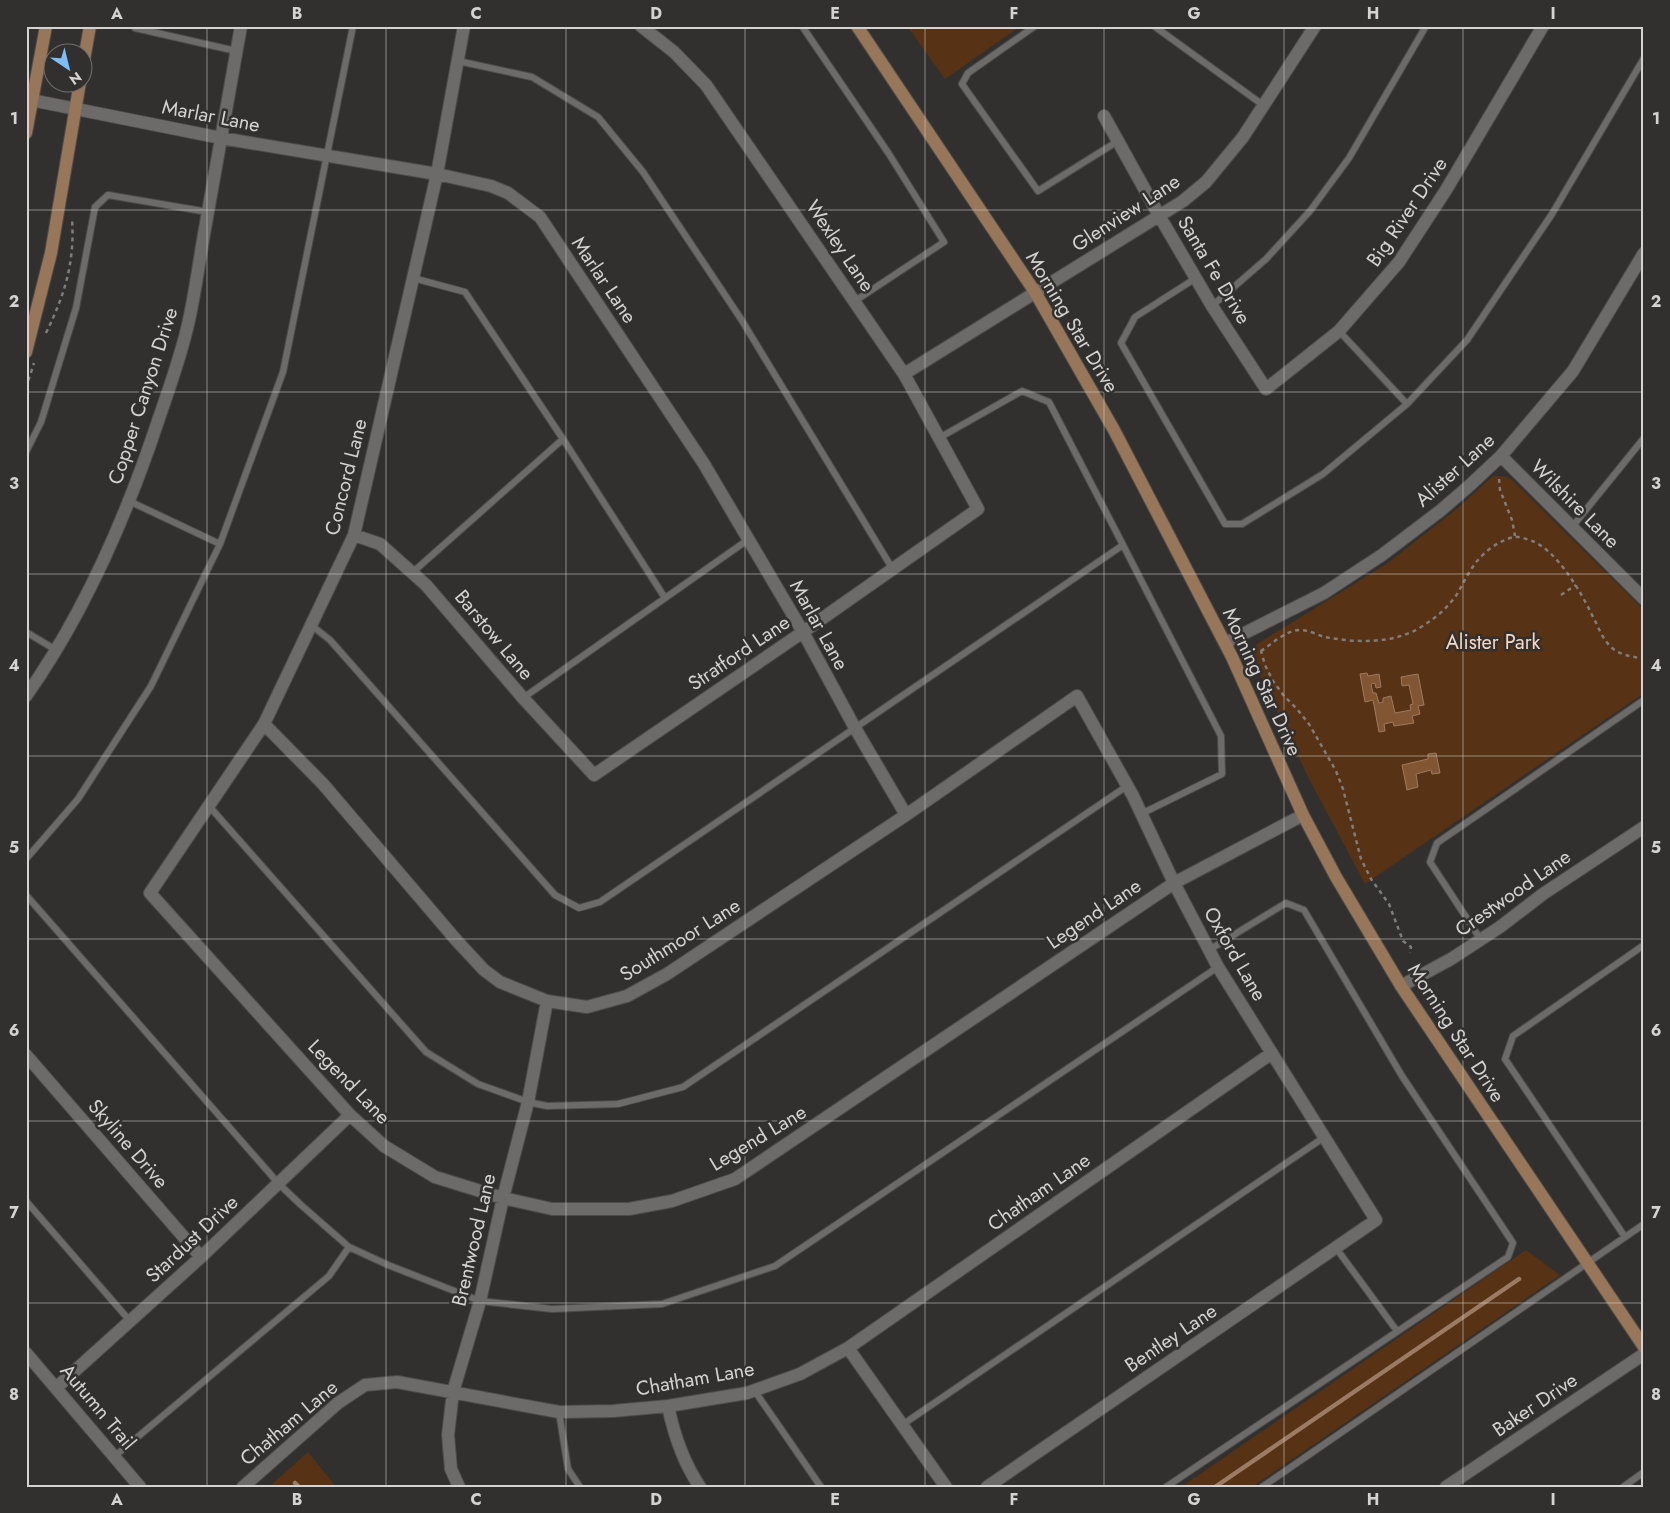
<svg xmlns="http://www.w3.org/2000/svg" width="1670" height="1513" font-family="Jost,sans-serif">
	<rect width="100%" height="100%" fill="#32302e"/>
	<!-- green -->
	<path fill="#573215" d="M907 26H1021L945 79Z
		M1493 476H1504L1511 479 1644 610V693L1365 884 1308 777 1252 658 1253 652 1257 644 1388 563 1459 507Z
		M1526 1250 1560 1275 1252 1487H1181Z
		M308 1452 336 1487H269Z"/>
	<!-- water -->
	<path fill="#825533" stroke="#9b7b63" d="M1367 673 1368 676 1379 674 1381 687 1376 688 1375 683 1371 684 1373 693H1376L1379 703 1383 702V698L1391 696 1395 713 1411 710 1410 705 1413 704 1409 685 1402 686 1401 677 1418 674 1424 705 1418 706 1420 714 1412 716 1414 723 1394 726 1393 722 1384 724 1385 731 1379 732 1373 700 1365 702 1360 674Z
		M1436 753 1440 773 1432 774 1431 770 1416 774 1418 787 1407 790 1402 765 1428 759V754Z"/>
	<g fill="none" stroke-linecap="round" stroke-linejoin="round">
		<!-- stream -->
		<path stroke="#9b7b63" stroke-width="4.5" d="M295 1483 299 1487
			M1215 1487 1519 1279"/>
		<!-- lane casing -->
		<g stroke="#4e4c4b" stroke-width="8">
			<path id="lane" d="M135 26V28L236 51
				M802 26 889 154 944 242 855 301
				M1035 26 968 73 962 84 1038 191 1118 141
				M1154 26 1263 105
				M458 61 532 77 598 117 643 172 741 319 892 568
				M413 278 465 292 563 439
				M1196 278 1135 317 1121 343 1225 524H1242L1323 474 1407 404 1339 331
				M1212 306 1266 259 1310 211 1349 158 1426 26
				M1407 404 1467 340 1552 214 1644 58
				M939 438 1022 391 1049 402 1123 545
				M26 452 41 422 76 308 95 207 108 195 208 212
				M129 501 220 544 283 372 353 26
				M1572 527 1644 438
				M413 572 563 439 665 598
				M311 625 330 640 555 895 579 908 600 902 1123 545 1221 736 1222 774 1141 814
				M26 632 56 650
				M523 698 749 539
				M209 806 426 1052 478 1084 528 1102 547 1106 618 1104 683 1087 1127 786
				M26 859 78 799 151 686 220 544
				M26 895 279 1184 301 1205 349 1247 388 1265 480 1301 552 1309 662 1304 775 1266 1218 967
				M1481 940 1430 862 1437 843 1644 700
				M26 1201 130 1321
				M1625 1237 1505 1059 1513 1036 1644 945
				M1336 1248 1397 1331
				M754 1390 821 1487
				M559 1412 568 1469 580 1487
				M902 1425 1323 1138
				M115 1456 329 1276 349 1247
				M1166 1487 1508 1257 1513 1243 1402 1076 1304 910 1286 903 1209 950
				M1262 1487 1644 1224
				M1623 1487 1644 1472"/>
		</g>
		<!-- street casing -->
		<g stroke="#4e4c4b" stroke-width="14">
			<path id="street" d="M464 26 437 174 354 535 264 724 150 893 350 1115 384 1146 435 1177 503 1198 552 1209H629L672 1201 735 1179 1174 883 1303 815
				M26 99 221 138 437 174 491 186 508 193 540 217 704 464 803 632 855 728 906 815
				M1104 116 1160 217 1212 306 1266 389 1339 331 1399 262 1446 190 1543 26
				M904 374 1183 201 1206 182 1243 137 1315 26
				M1501 456 1644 599
				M354 535 380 544 426 585 523 698 594 775 803 632 978 509 904 374 706 85 674 52 641 26
				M1225 643 1324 593 1382 555 1440 511 1469 486 1501 456 1573 371 1644 253
				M26 696C84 614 128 512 159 418 170 386 182 353 189 320 196 288 200 255 206 223 218 158 229 92 241 26
				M264 724 323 784 457 941 484 970 500 982 547 1001 587 1007 627 996 667 974 906 815 1077 696 1133 796 1174 883 1218 967 1376 1220 987 1487
				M1401 986 1451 959 1500 927 1543 894 1644 827
				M26 1055 201 1257
				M848 1348 946 1487
				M26 1353 140 1487
				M57 1387 201 1257 350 1115
				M668 1406C674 1435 683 1462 700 1487
				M243 1487 338 1403 365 1385 397 1382 559 1412 613 1411 668 1406 747 1393 800 1374 848 1348 1272 1053
				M459 1487 451 1469 448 1435 453 1392 480 1301 503 1198 528 1102 547 1001
				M1446 1487 1644 1354"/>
		</g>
		<!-- secondary casing -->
		<g stroke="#4e4c4b" stroke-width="14">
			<path id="secondary" d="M857 26 1035 292 1114 430 1232 657 1303 815 1336 877 1401 986 1644 1347
				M82 71 90 26
				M26 133 46 26
				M26 352 51 253 80 82"/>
		</g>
		<!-- path -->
		<path stroke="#7f7d7c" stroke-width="2.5" stroke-dasharray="4 4" stroke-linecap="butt" d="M46 333C65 294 75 262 72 218
			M26 388 34 363
			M1499 479 1500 490 1512 520 1515 536
			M1561 595 1576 585
			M1253 647 1261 651 1265 665 1273 681 1284 696 1297 709 1309 724 1336 771 1343 789 1361 859 1371 879 1389 904 1403 941 1411 947 1410 953
			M1261 651C1272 644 1286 630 1300 630 1309 630 1317 635 1325 637 1356 643 1394 644 1421 627 1432 620 1442 613 1450 603 1460 593 1464 579 1472 568 1481 554 1497 541 1514 537 1518 536 1527 539 1532 541 1556 550 1580 590 1591 613 1599 627 1603 644 1618 652 1626 656 1635 657 1644 659"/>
		<!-- lane -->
		<use href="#lane" stroke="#6d6b69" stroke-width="6"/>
		<!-- street -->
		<use href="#street" stroke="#6d6b69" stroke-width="12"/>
		<!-- secondary -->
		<use href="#secondary" stroke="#977659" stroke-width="12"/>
	</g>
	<!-- grid -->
	<path fill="none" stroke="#d4d3d2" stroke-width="1" stroke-opacity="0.55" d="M207 26V1487M386 26V1487M566 26V1487M745 26V1487M925 26V1487M1104 26V1487M1284 26V1487M1463 26V1487M26 210H1644M26 392H1644M26 574H1644M26 756H1644M26 939H1644M26 1121H1644M26 1303H1644"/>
	<g text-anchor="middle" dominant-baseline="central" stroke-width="5" stroke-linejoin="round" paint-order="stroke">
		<!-- street labels -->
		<g font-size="20" fill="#d4d3d2" stroke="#32302e">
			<text transform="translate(211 116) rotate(11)">Marlar Lane</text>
			<text transform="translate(1407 212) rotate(-56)">Big River Drive</text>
			<text transform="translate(1126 213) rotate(-33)">Glenview Lane</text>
			<text transform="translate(840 246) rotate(56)">Wexley Lane</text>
			<text transform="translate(1214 270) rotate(59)">Santa Fe Drive</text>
			<text transform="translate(604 280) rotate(56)">Marlar Lane</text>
			<text transform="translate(1072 322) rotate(59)">Morning Star Drive</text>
			<text transform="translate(143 396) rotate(-72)">Copper Canyon Drive</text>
			<text transform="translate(1455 470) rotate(-42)">Alister Lane</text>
			<text transform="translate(346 477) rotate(-76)">Concord Lane</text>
			<text transform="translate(1575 504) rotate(45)">Wilshire Lane</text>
			<text transform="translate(819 625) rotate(61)">Marlar Lane</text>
			<text transform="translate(494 635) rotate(50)">Barstow Lane</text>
			<text transform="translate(739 653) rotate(-34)">Stratford Lane</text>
			<text transform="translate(1262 682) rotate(65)">Morning Star Drive</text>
			<text transform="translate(1513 893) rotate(-35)">Crestwood Lane</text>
			<text transform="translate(1094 914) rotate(-34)">Legend Lane</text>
			<text transform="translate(680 940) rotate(-32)">Southmoor Lane</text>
			<text transform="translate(1235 954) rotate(60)">Oxford Lane</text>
			<text transform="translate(1456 1033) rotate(57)">Morning Star Drive</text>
			<text transform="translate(349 1082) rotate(46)">Legend Lane</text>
			<text transform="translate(758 1138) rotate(-31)">Legend Lane</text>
			<text transform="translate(128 1144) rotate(49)">Skyline Drive</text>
			<text transform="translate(1039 1192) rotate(-35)">Chatham Lane</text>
			<text transform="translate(192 1239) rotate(-43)">Stardust Drive</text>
			<text transform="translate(474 1240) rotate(-77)">Brentwood Lane</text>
			<text transform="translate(1171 1338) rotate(-34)">Bentley Lane</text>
			<text transform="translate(695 1379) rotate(-10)">Chatham Lane</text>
			<text transform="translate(1535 1405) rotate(-34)">Baker Drive</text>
			<text transform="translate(98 1407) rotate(50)">Autumn Trail</text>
			<text transform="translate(289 1423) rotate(-40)">Chatham Lane</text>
		</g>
		<!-- park labels -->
		<g font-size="20" fill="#f6d8c4" stroke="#32302e">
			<text x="1493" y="642">Alister Park</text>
		</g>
	</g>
	<!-- border -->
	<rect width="1670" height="1513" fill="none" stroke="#32302e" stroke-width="55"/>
	<!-- north arrow -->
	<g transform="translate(68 68) rotate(145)"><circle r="24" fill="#32302e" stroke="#737170"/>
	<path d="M0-4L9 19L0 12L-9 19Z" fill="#7dbef9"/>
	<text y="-8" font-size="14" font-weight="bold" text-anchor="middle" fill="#d4d3d2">N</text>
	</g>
	<rect x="28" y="28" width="1614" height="1458" fill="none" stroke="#d4d3d2" stroke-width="2"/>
	<g font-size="16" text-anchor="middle" font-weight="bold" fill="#d4d3d2">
		<text x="117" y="19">A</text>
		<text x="297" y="19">B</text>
		<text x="476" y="19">C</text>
		<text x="656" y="19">D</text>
		<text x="835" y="19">E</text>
		<text x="1014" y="19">F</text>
		<text x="1194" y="19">G</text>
		<text x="1373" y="19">H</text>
		<text x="1553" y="19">I</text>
		<text x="14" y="124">1</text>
		<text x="1656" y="124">1</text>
		<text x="14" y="307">2</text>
		<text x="1656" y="307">2</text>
		<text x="14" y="489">3</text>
		<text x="1656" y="489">3</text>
		<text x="14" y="671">4</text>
		<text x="1656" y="671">4</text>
		<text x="14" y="853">5</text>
		<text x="1656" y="853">5</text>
		<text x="14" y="1036">6</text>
		<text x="1656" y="1036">6</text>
		<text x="14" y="1218">7</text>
		<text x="1656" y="1218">7</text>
		<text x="14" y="1400">8</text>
		<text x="1656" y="1400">8</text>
		<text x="117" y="1505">A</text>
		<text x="297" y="1505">B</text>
		<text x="476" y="1505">C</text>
		<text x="656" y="1505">D</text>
		<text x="835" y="1505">E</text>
		<text x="1014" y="1505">F</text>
		<text x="1194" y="1505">G</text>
		<text x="1373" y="1505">H</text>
		<text x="1553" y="1505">I</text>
	</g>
</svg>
